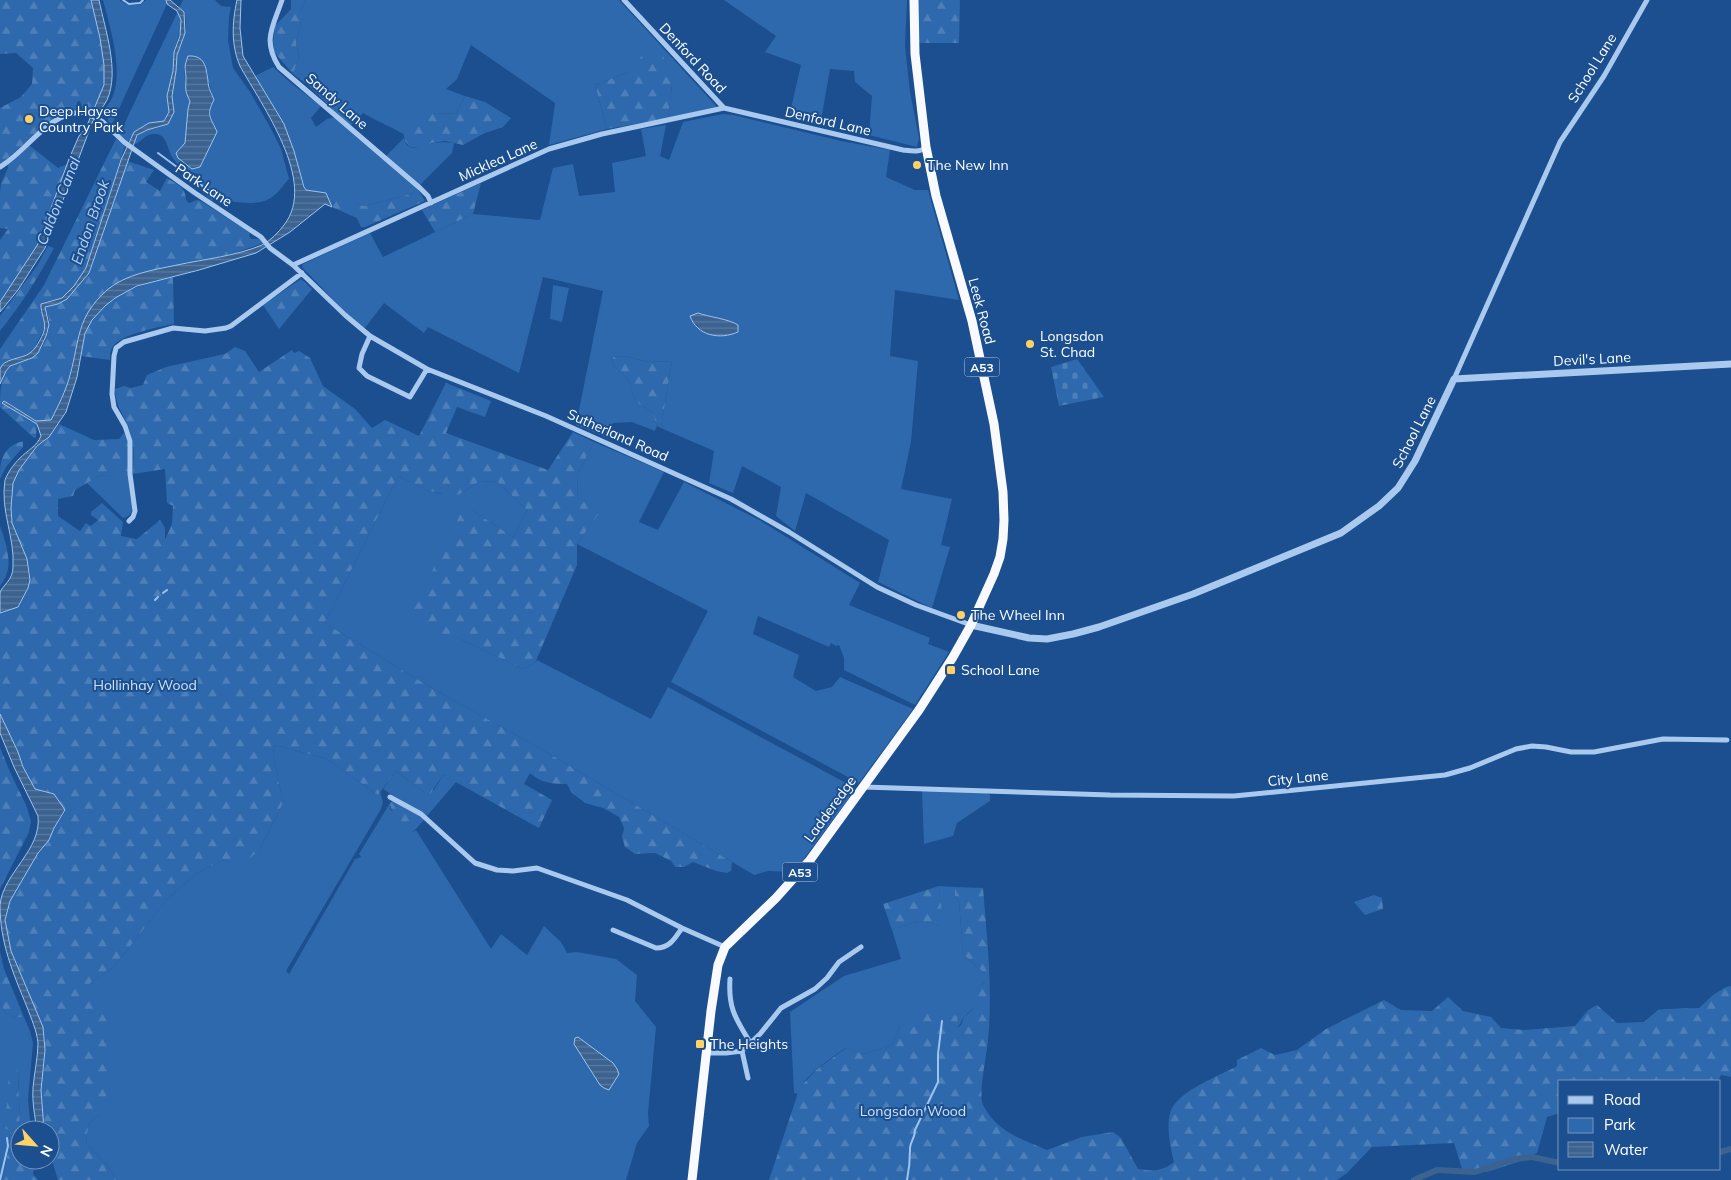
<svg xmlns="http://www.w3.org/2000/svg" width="1731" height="1180" font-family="Mulish,sans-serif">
	<defs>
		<pattern id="forest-firs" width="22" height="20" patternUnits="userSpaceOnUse" patternTransform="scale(1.25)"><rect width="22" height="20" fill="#2e69ad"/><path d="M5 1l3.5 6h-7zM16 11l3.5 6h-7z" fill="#4d80b9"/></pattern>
		<pattern id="cemetery-stones" width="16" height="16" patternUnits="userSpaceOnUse" patternTransform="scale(1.25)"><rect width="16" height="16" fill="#2e69ad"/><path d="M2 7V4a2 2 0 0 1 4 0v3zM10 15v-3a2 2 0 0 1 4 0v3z" fill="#4d80b9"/></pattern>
		<pattern id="water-rules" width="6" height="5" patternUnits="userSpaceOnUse" patternTransform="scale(1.25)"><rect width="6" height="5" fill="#3c6290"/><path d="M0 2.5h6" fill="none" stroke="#597aa1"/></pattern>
	</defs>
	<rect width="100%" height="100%" fill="#1b4f8f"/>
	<!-- green -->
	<path fill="#2e69ad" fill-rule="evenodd" d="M103 0H119L129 5H139L146 0H166L167 4 111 126 108 121V117L104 114 101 118 98 115C103 111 108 106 111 100 125 73 110 28 103 0Z
		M183 0H215L221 6 231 7 229 17 228 40 233 68 250 92 270 127 281 149 289 179C283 185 277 195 269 199 254 207 230 201 214 198L212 201 201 191 202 175C191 173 178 167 172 157 167 148 166 129 149 135 145 136 140 142 136 144L134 143C140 127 147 132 160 127 166 125 170 117 174 112L172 96 176 71 177 55 183 40 186 28 185 13 179 8ZM203 62 208 74V80L212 93 210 118 217 132 200 167 192 169 176 153 185 143 188 109 190 101 186 92 184 68Z
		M305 0H619L717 107 668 118 672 85 631 71 595 85 607 129 549 145 555 103 471 45 457 79 446 89 465 96 456 114 435 113 403 132V134C390 126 376 121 363 113L350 126 309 86 293 74 299 57 296 43 301 22V11Z
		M724 0H907L905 46 910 92 919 138 917 147 869 135 872 96 855 82 854 71 830 69 820 126 789 117 801 65 765 52 776 36Z
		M178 11C186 26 176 39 174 53 173 59 174 64 173 69 171 85 166 96 169 112L164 121C151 123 134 129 128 142L119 135Z
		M273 67 292 84 321 106 311 118 316 127 327 119 335 117 417 188 411 194 364 206 335 197 332 207 326 193 306 190 284 124 255 76Z
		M723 114 733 115 841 141 890 150 886 177 915 190H928L959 300 895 290 890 356 918 361 911 442 901 489 952 499 941 545 950 547 932 608 878 582 889 540 806 493 795 531 776 516 781 487 742 466 733 493 709 483 714 451 661 428 672 361 648 362 624 356 613 357 612 364 628 379 636 402 652 412 657 426 655 431 632 422 613 423 608 438 576 425 603 291 543 277 519 373 428 327 424 333 384 303 365 328 349 316 302 267 303 264 370 233 383 257 473 214 540 220 553 168 573 164 579 196 615 192 612 163 646 156 641 129 666 125 660 156 669 160 683 122Z
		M404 138C407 155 424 145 434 143 441 142 447 142 454 143L452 153 420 185 386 156Z
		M553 285 569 288 562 322 550 319Z
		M594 442 664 472 639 522 658 530 684 482 761 521 860 583 849 605 930 638 928 644 949 652 915 705 844 670V658L839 645 836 646 831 643 829 647 758 616 753 634 799 655 793 677 816 691 832 687 840 677 913 709 859 783 671 682 708 611 577 544 601 509 577 497 578 473Z
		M119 470 129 473C130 486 140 516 123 518L87 483 101 475 109 477 114 471Z
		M398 476 429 491 441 494H460L480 481 498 482 527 510 513 537 472 510 444 637H456L523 669 535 663 537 660 651 719 668 687 846 783 851 791 849 798 794 872 768 871 754 875 541 749 430 687 325 623Z
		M275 745 327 759 378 795 380 792 383 802 381 809 286 971 289 974 355 859 361 857 359 854 390 803V809L413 832 416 830 491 949 501 934 527 955 544 926 561 942 567 953 577 952 616 959 637 975 635 1001 656 1027 648 1113 649 1126 637 1143 626 1180H116L109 1167 86 1143 89 1123 100 1114 99 1007 91 992 90 983 114 967 168 898 197 873 223 860 232 863 260 849 283 803 273 753ZM578 1037 613 1064 604 1088 574 1044Z
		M396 771 424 792 434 790 443 775 457 781 427 816 383 789Z
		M922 790 988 793 990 795V801L957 823 953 836 924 844Z
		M939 886 955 887V896L959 902 963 954 985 974V981C977 989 978 998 974 1007 972 1011 968 1012 965 1016 961 1020 961 1025 956 1029L958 1016 900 1026 892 1045 864 1054 845 1048C831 1059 802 1076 798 1094L794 1093 790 1012 844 976 901 959 892 930C909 924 921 917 938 926L942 924Z
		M0 1002 5 1013 16 1018 24 1017 30 1031 33 1043 28 1100 31 1130H22L20 1127 18 1073C13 1109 10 1145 2 1180H0Z"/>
	<!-- forest -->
	<path fill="url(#forest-firs)" d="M0 0H91C96 25 110 59 104 85 103 92 96 107 93 114L82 108 80 101 77 102 76 111 46 124 0 165V108L21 97 32 84 33 68 16 53 0 54Z
		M291 0H305L301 11V22L296 43 299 57 293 74 274 52 273 42 275 26 291 9Z
		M918 0H960L959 43H918Z
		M643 54 663 55 672 85 668 118 607 129 595 85 631 71Z
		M465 96 485 102 511 118 503 127 485 133 463 145 445 141 432 143 421 148 410 147 405 141 403 132C419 110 431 113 456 114Z
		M116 139 125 146 86 268 74 286 62 298 44 302 40 310C49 327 43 329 37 343 35 349 33 352 28 355 18 361 7 359 0 369V349L44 285Z
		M29 145 58 168 68 164 38 244 0 302V240L8 229 0 228V193L1 183 8 168V164Z
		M127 161 154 170 146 182 160 191 167 178C177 184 186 187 186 200L189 203 197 200 201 201 250 233 249 235 251 239H259L264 243 231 254 129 277 93 306 81 326 67 386 51 420 36 421 4 401 3 402 37 424 36 437 34 438 0 407C0 393 0 380 8 369 13 362 22 362 29 359 41 354 51 332 49 319 48 315 46 311 45 307L67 299 89 273Z
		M481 183 473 214 435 232 422 210Z
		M417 188 425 201 365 227H361L357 218 332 207 335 196 364 206 411 194Z
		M48 246 54 248C38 278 21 305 0 331V316L37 266Z
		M173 277 174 324C159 327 119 334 112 348 110 351 110 356 110 360L81 356C83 346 83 335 88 326 105 294 141 285 173 277Z
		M301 279 312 289 279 329 263 305Z
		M235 347 245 351 259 372 292 350 294 353 299 351 310 358 323 386 355 409 372 428 385 420 419 436 446 383 491 401 485 417 457 407 446 433 548 470 573 432 594 442 578 473 577 497 602 509 577 544V565L535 663 523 669 456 637H444L417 619 412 612 462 511 472 510 513 537 527 510 498 482 480 481 460 494 452 496 429 491 398 476 325 623 430 687 541 749 732 862 731 871 727 873 716 871 693 862 684 867H675L671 861 655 853 635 854 625 847 622 837 624 828 619 817 603 808 585 803 572 793 567 784C552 784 541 783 530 773L524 784 552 800 539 828 443 775 430 794 424 792 396 771 378 795 327 759 275 745 273 753 283 803 260 849 248 860 232 863 223 860 197 873 168 898 114 967 90 983C92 998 102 1008 107 1022 115 1044 107 1083 105 1107L100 1114 89 1123 86 1143 109 1167 116 1180H58L50 1154V1130H44L41 1090 45 1050 43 1027 11 951 5 920 10 901 38 853 49 840 54 828 65 812 54 794 35 789 23 767 18 752 0 714V613L20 605C23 597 29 589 30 580 31 565 22 551 16 537 8 518 8 492 17 473 26 454 46 441 59 424L94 440 119 439 124 433 128 440 129 473C119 470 116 470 109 477L101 475 75 490 73 496 58 499V516L80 531 86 523 91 526 98 520 91 515V512L102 503 123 522 121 536 137 539 160 520 165 528V540L172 524 173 506 167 503 165 469 133 474C133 462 135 449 132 438 128 420 116 409 115 389L124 386 131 388 143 385 147 375 166 367 225 354Z
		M624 356 648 362 672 361 661 428 657 426 652 412 636 402 628 379 612 364 613 357Z
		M23 441V447L6 467 0 479C0 460 2 447 23 441Z
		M0 526C7 547 15 567 0 586Z
		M0 747 10 772 26 805 31 821 29 832 0 889Z
		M393 801 413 811 424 820 413 832C404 824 391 816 390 803Z
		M939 886 943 924 938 926C921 917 909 924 892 930L883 904Z
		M955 887 983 888C987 939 993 989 988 1040 987 1054 978 1094 983 1105 997 1132 1021 1139 1047 1150L1082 1137 1113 1132 1121 1138 1138 1169C1153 1171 1161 1172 1174 1162 1170 1147 1165 1121 1172 1108 1183 1089 1219 1076 1237 1066V1060L1261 1048 1275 1055 1297 1050 1326 1029 1384 1000 1401 1010 1432 1011 1448 997 1463 1011 1491 1017 1501 1028 1523 1030 1575 1026 1588 1010 1597 1005 1617 1023 1644 1022 1658 1010 1666 1009 1699 1008 1713 995 1726 987 1731 986V1077L1721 1075 1718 1081H1560V1113L1547 1117 1537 1153 1518 1162 1487 1172 1462 1169 1454 1143 1372 1147 1347 1173 1337 1180H769L800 1087 816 1070 846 1048 864 1054 892 1045 900 1026 915 1009 958 1016 957 1028 961 1025 964 1017 973 1009 977 994 981 986 985 981V974L963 954 959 902 955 896Z
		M1374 895 1382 898 1383 909 1365 915 1354 902Z
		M0 952 4 969 24 1017 16 1018 5 1013 0 1002Z
		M15 1068 18 1073 20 1127 22 1130H20V1160H35L33 1174 38 1180H2L9 1147 10 1131 5 1128 9 1073Z"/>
	<!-- cemetery -->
	<path fill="url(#cemetery-stones)" d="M1077 359 1104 397 1059 406 1051 367Z"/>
	<!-- water -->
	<path fill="url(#water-rules)" stroke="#9cc4f0" d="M91 0H99C105 30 120 71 107 100 103 108 96 114 92 123L45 248 18 290 0 312V302L38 244 69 159 79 136 86 128 104 85V65L100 38Z
		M166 0H170L184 12 185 33 177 55 176 71 172 96 174 112 168 124 147 130 137 135 89 273 67 299 58 304 45 307 49 325 46 336 38 353 32 358 10 366 6 371 0 384C0 380 0 373 0 369 3 358 23 359 30 353 36 349 40 340 43 334 48 323 40 314 41 304L62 298 74 286 86 268 121 160 134 132 149 123 164 121 169 112 167 96 173 71 174 52 180 36 181 20 177 11 167 4Z
		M237 0H241L240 28 243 56 284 124 294 151 304 187 306 190 326 193 332 207 325 204 290 232 256 253 199 270 137 286 115 298 105 306 92 320 85 333 77 377 66 412 49 437 37 446 19 470 13 483 11 508 12 523 27 559 30 580 28 588 18 607 0 613C0 607 0 599 0 593 2 585 13 581 13 567 15 537 0 511 5 480 8 472 14 464 20 458 27 451 37 446 41 436L37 424 2 403 4 401 36 421 51 420C58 406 66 391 70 375 80 339 76 318 107 290 126 274 153 270 177 265 205 259 236 256 262 245 271 240 278 233 284 225 318 182 262 106 240 66 231 45 232 23 237 0Z
		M188 56C205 55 206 67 208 81 208 88 212 94 214 100 205 116 212 119 217 132L200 167 192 169 178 158 176 153 185 143 188 109 190 101C184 89 186 89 186 77 185 67 184 67 188 56Z
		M698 313C709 317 729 319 738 325V332C720 340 697 336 690 316Z
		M0 714 18 752 23 767 35 789 54 794 65 810 54 828 49 840 38 853 10 901 5 920 11 951 43 1027 45 1050 41 1090 44 1130H37C35 1117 32 1102 33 1088 34 1074 38 1058 38 1043 37 1031 31 1018 27 1007 13 973 0 943 0 905 3 873 42 850 38 816L14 767 0 733Z
		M578 1037 613 1063 617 1069 619 1074 609 1090 604 1088 600 1085 574 1044 575 1038Z"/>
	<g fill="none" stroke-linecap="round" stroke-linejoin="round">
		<!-- stream -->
		<path stroke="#9cc4f0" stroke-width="2" d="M123 0 129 4 140 3 143 0
			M158 153 216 196
			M163 593 167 590
			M155 600 158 597
			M0 1180 8 1146 7 1138
			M907 1180C909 1170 910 1160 910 1150 909 1143 915 1139 915 1130L938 1082V1054L942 1021"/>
		<!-- canal -->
		<path stroke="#3c6290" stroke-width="6" d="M1720 1152 1731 1149
			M1414 1180 1437 1170 1475 1172 1515 1159 1532 1157 1560 1163"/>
		<!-- minor -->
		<path stroke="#a9c9ee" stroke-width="5" d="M282 0C273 27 262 40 279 67L420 188 428 196 431 203
			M624 0 724 108
			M0 167C29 150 47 112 85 112L103 122 124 142 195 193 261 237 270 248 293 265 345 315 370 336 427 369 546 416 731 499 789 532 877 587 916 605 971 625
			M293 265 549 149 602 134 724 108 903 150C911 151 920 153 926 147
			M370 336 362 354 359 368 367 376 410 397 427 369
			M1454 379 1560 142 1604 76 1647 0
			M129 521 133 517 135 511 130 474V441L125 426 114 407 112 394 114 356 116 348 124 342 173 328 205 331 226 328 231 326 302 273
			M864 787 1110 795 1234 796 1445 775 1470 768 1516 749 1532 746 1546 747 1571 752H1594L1663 739 1727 740
			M390 797 421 814 475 863 497 870 513 871 537 868 627 900 682 928 725 947
			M613 930 656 948C670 948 675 938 682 928
			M730 979C728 1009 736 1019 751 1044
			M742 1051 748 1078
			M707 1053H726L742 1051 760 1034 781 1008 815 989 827 978 839 962 861 947"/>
		<!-- tertiary -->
		<path stroke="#a9c9ee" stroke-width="7" d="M971 625 1029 638 1047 639 1073 634 1099 627 1193 594 1341 533 1379 506 1398 488 1415 461 1454 379 1731 364"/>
		<!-- trunk -->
		<path stroke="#f8faff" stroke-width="9" d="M692 1180 711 1011 718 965 725 947 776 898 810 860 919 710 953 657 971 625 994 574 1000 557 1003 539 1004 520 1003 492 994 424 972 321 936 196 926 147 915 54 914 0"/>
	</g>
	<!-- markers -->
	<g fill="#ffd166" stroke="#1b4f8f" stroke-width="2">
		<circle cx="29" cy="119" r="5"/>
		<circle cx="917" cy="165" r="5"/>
		<circle cx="1030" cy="344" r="5"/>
		<circle cx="961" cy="615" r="5"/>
		<rect x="946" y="665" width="10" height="10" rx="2.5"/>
		<rect x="695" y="1039" width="10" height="10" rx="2.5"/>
	</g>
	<g text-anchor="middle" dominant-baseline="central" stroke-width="4" stroke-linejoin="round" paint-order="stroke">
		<!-- shield labels -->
		<g fill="#1b4f8f" stroke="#bbcadd" stroke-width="1">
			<rect x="964.5" y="357.5" width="35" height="19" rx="4"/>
			<rect x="782.5" y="862.5" width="35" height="19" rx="4"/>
		</g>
		<g font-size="12" font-weight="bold" fill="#fff">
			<text x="982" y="367">A53</text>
			<text x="800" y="872">A53</text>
		</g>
		<!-- street labels -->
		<g font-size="14" fill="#fff" stroke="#1b4f8f">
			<text transform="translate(693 58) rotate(47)">Denford Road</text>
			<text transform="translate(1592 68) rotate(-58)">School Lane</text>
			<text transform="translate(337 101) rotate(41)">Sandy Lane</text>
			<text transform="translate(828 121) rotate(13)">Denford Lane</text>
			<text transform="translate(498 160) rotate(-24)">Micklea Lane</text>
			<text transform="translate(204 185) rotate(34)">Park Lane</text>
			<text transform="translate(982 311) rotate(75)">Leek Road</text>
			<text transform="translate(1592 359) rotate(-3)">Devil's Lane</text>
			<text transform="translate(1414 432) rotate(-63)">School Lane</text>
			<text transform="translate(618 435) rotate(24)">Sutherland Road</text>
			<text transform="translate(1298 778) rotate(-6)">City Lane</text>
			<text transform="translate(830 809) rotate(-54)">Ladderedge</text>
		</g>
		<!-- poi labels -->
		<g font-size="14" fill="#fff" stroke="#1b4f8f" text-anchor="start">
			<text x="39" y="111">Deep Hayes<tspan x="39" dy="16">Country Park</tspan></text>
			<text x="927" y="165">The New Inn</text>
			<text x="1040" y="336">Longsdon<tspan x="1040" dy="16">St. Chad</tspan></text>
			<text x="971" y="615">The Wheel Inn</text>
			<text x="961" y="670">School Lane</text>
			<text x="710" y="1044">The Heights</text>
		</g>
		<!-- park labels -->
		<g font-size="14" fill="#cfe3fa" stroke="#1b4f8f">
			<text x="145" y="685">Hollinhay Wood</text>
			<text x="913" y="1111">Longsdon Wood</text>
		</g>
		<!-- water labels -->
		<g font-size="15" font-style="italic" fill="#b5d3f5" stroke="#1b4f8f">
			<text transform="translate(58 201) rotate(-68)">Caldon Canal</text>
			<text transform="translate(90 222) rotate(-71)">Endon Brook</text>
		</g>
	</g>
	<!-- legend -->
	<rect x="1558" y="1080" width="162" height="90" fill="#1b4f8f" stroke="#7695bc"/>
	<rect x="1568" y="1096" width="25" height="8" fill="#a9c9ee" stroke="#7695bc"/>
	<text x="1604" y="1105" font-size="15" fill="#ffffff">Road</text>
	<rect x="1568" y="1118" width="25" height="15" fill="#2e69ad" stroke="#7695bc"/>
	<text x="1604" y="1130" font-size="15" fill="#ffffff">Park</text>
	<rect x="1568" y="1142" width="25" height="15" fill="url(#water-rules)" stroke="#7695bc"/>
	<text x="1604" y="1155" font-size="15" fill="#ffffff">Water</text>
	<!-- north arrow -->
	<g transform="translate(35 1145) rotate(117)"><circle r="24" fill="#1b4f8f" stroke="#7695bc"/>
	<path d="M0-4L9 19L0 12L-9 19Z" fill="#ffd166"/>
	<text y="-8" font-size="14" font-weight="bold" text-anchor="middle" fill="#ffffff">N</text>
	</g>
</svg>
